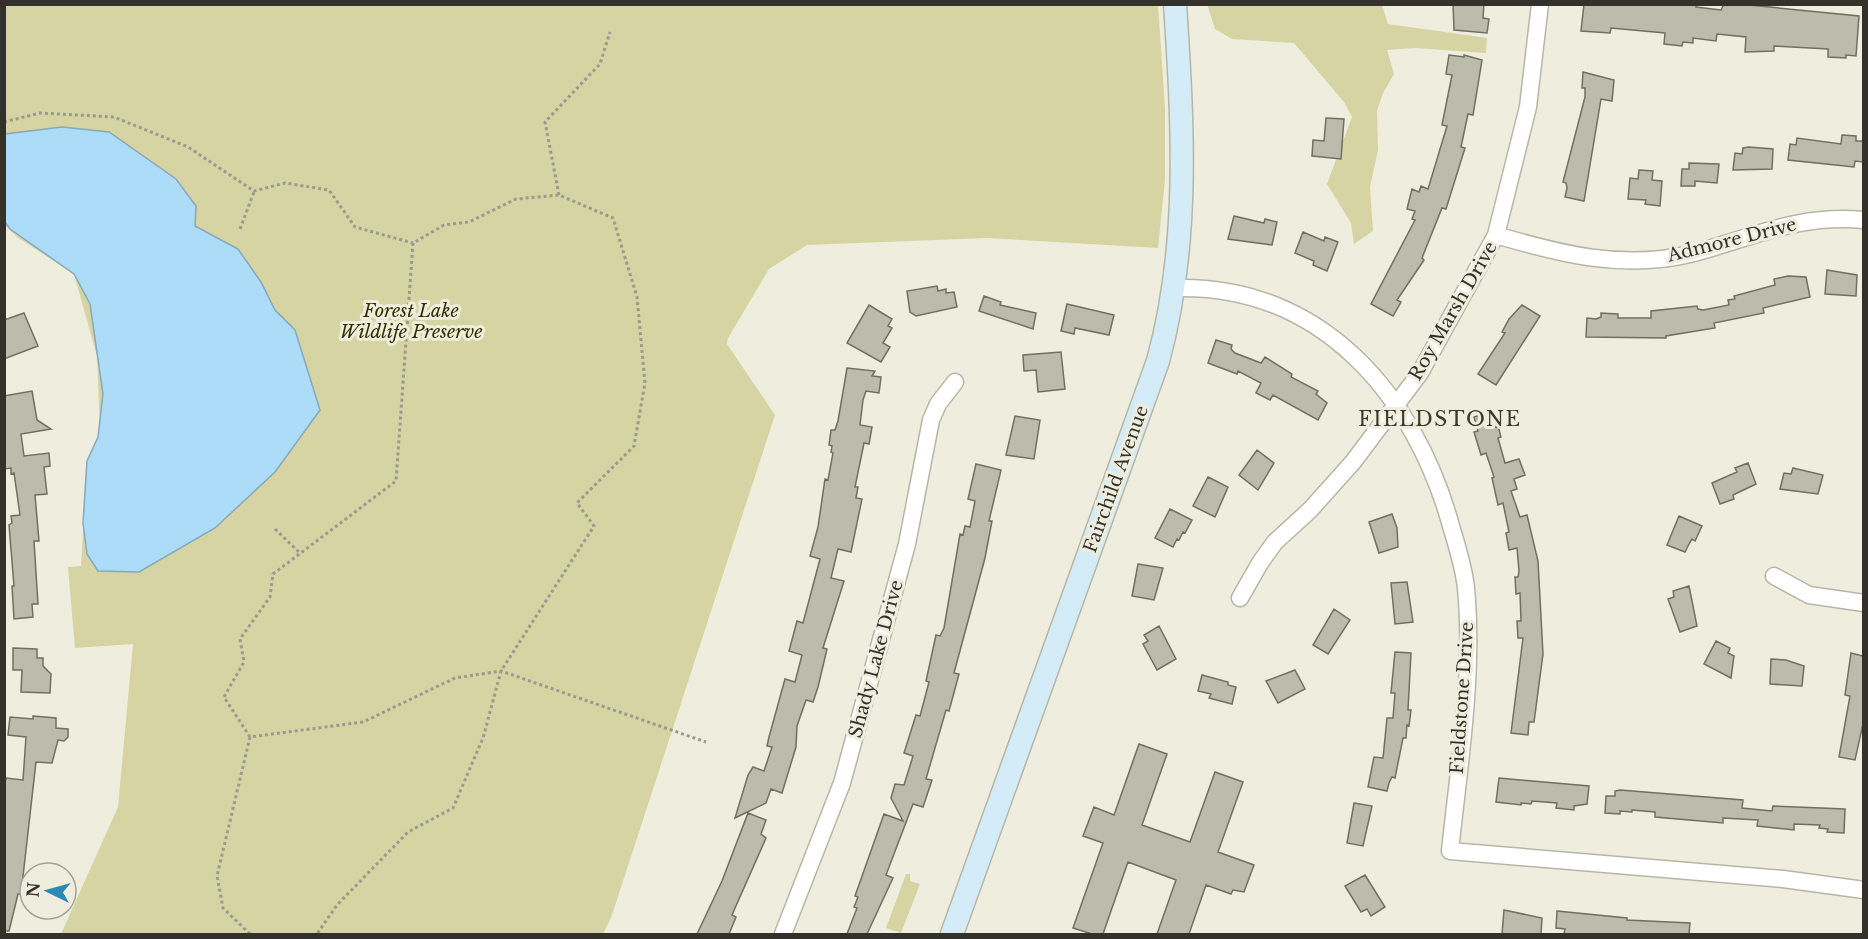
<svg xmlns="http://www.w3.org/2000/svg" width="1868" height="939" font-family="'Libre Baskerville',serif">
	<rect width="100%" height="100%" fill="#efeede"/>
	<!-- green -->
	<path fill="#d6d4a2" d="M1207 4 1382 5 1388 24 1487 38 1486 53 1415 48 1387 50 1394 74 1383 93 1377 111 1378 150 1370 187 1373 231 1354 244 1351 223 1327 184 1352 117 1344 102 1294 43 1232 39 1215 29Z
		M4 5H1158L1165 108V180L1158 248 987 238 807 245 769 269 728 338 727 344 775 415 611 918 603 934H61L118 807 133 644 75 648 68 567 81 566 87 466 100 429 97 356 74 274 17 237 5 225Z
		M906 874H910V881L920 884 901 933 886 928Z"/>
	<!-- water -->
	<path fill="#acdcf8" stroke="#87a9ba" stroke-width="1.5" d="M62 127 109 132 176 179 196 206 195 226 238 249 261 282 275 310 295 330 320 410 275 472 215 528 139 572 98 571 87 554 83 523 87 461 98 437 103 394 90 304 74 274 10 229 5 222V134Z"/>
	<!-- building -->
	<path fill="#bcbcac" stroke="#707062" stroke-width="1.5" d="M1453 4H1484L1483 18 1489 19 1487 33 1454 30Z
		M1584 4H1696V7L1721 10 1724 4H1739L1859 16 1856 56 1846 55V58L1828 57V49L1774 46V51L1745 52 1746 37 1717 34 1716 41 1693 38V43L1683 42 1682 46 1664 44 1665 33 1611 28 1610 33 1581 31Z
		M1449 55 1464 57V55L1482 60 1473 115 1468 114 1461 147 1465 148 1446 209 1442 208 1422 258 1424 260 1397 300 1401 302 1393 316 1371 304 1415 220 1412 219 1415 211 1407 209 1412 189 1419 192 1421 186 1428 189 1447 126 1442 125 1452 75 1446 74Z
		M1583 72 1614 80 1612 101 1601 99 1584 201 1565 197 1567 188 1566 183 1563 182 1585 97V88H1582Z
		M1326 118 1344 119 1341 159 1312 156 1313 140 1324 141Z
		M1842 135 1856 136V141H1863V162L1855 161 1854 167 1788 160 1790 144 1796 145 1797 138 1841 144Z
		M1749 147 1773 149 1772 169 1733 170 1735 153 1742 154 1743 148Z
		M1689 163 1719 164 1717 183 1695 181V186H1681L1682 169H1689Z
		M1639 170 1653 171 1652 180 1662 181 1660 206 1645 204 1646 200 1628 199 1630 178 1638 179Z
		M1234 216 1264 223 1265 219 1277 222 1272 245 1228 239Z
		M1303 232 1324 241 1325 237 1338 242 1327 271 1313 265 1314 261 1295 253Z
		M1827 270 1857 275 1856 296 1825 294Z
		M1788 276 1806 277 1810 297 1763 308 1764 313 1714 323 1715 328 1666 336V338L1586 337 1587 318 1596 319 1601 317V313L1618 314V318H1651V311L1697 306 1698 309 1703 310 1729 305 1728 300 1735 299 1734 296 1775 285 1774 279Z
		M937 286 938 291 946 289V293L954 292 957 307 916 316 910 312 907 291Z
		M984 296 1001 302 1000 305 1036 313 1033 329 979 311Z
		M1067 304 1114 315 1109 335 1075 328 1074 334 1061 331Z
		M869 305 892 319 888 326 892 328 883 343 890 347 881 362 847 343Z
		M1522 305 1540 316 1496 385 1478 374 1505 333 1502 332 1509 319Z
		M24 313 38 346 4 359V320Z
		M1216 340 1232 345 1231 349 1235 353 1261 363 1265 357 1292 374 1291 377 1318 391 1316 394 1327 403 1318 420 1273 395 1270 400 1256 393 1261 383 1238 371 1237 374 1208 363Z
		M1061 352 1065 389 1038 392 1036 370 1024 371 1023 355Z
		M847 368 875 371 872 376 881 377 879 393 866 391 863 400 860 425 872 427 869 444 864 443 855 487H858L856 498 862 499 851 552 838 549 831 578 844 581 823 648 827 649 818 687 813 702 806 700 797 726 796 747 782 793 771 789 766 803 735 818 748 775 753 767 764 771 772 747 767 746 769 737 785 679 795 682 802 655 789 651 797 621 803 623 820 559 810 556 818 527 825 479 828 480 833 453 831 452 832 446 829 445 831 430H835L838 421Z
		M32 391 37 420 51 429 21 434 24 456 49 453 50 466 44 467 47 494 35 495 39 541H34L38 604H32L33 617 14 619 12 586H14L9 525 12 523 11 516 20 515 14 473 11 474V468L4 469V396Z
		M1491 412 1495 427 1498 426 1501 437 1498 438 1505 463 1519 459 1525 475 1514 479 1517 489 1511 491 1520 517 1527 515 1538 561 1543 654 1534 722H1529L1528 735 1511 733 1523 638H1518L1517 621H1521L1520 593 1516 594 1515 577H1518L1519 571 1517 548 1509 550 1506 533 1509 532 1503 503 1498 505 1492 478 1494 477 1486 453 1481 455 1474 432 1478 431 1474 417Z
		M1015 416 1040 420 1034 459 1006 455Z
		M1257 450 1274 463 1258 490 1239 475Z
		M1748 463 1756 484 1733 495 1734 499 1720 504 1712 483 1737 472 1735 468Z
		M976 464 1001 470 989 521H992L985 558 954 673 959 674 949 711 946 710 926 779 932 780 923 807 913 804 886 875 893 878 867 934H847L857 908 854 907 858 897 855 896 884 814 903 821 891 798 895 784 904 785 913 756 904 753 916 715 920 716 929 682 926 681 936 635 940 636 944 628 960 534 963 535 965 526 970 527 975 501 968 499Z
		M1793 468 1823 475 1818 494 1780 489 1784 473 1791 474Z
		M1208 477 1228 487 1215 517 1193 506Z
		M1170 509 1192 520 1185 533 1183 532 1179 540 1177 539 1173 547 1155 538Z
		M1392 514 1397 528 1398 547 1379 553 1369 522Z
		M1679 516 1702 526 1695 541 1692 539 1689 544 1685 552 1667 545Z
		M1138 564 1163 568 1154 600 1132 596Z
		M1407 582 1413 622 1395 624 1391 583Z
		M1689 586 1697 626 1680 632 1668 599 1674 597 1673 591Z
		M1334 609 1350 620 1328 654 1313 645Z
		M1159 626 1176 659 1157 670 1143 644 1148 641 1144 635Z
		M1716 641 1730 648 1728 653 1734 656 1731 678 1704 664Z
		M13 648 37 649V658H43V666L51 674 50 693 21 692 22 670H13Z
		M1395 652 1411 653 1408 710H1411L1409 726 1407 725 1406 738H1403L1395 778 1392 777 1389 783 1387 791 1368 787 1374 757 1383 758 1387 718H1393L1395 693H1391Z
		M1851 653 1863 656V724L1855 760 1839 757 1850 696 1845 695Z
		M1771 659 1786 660 1804 666 1802 686 1770 684Z
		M1295 670 1305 689 1278 703 1266 681Z
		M1202 675 1228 682V685L1236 687 1232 704 1209 698 1211 694 1198 691Z
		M33 716 56 718V728L68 729V737L64 741 58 740 52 763 36 762 21 894H18L9 931H4V787L6 778 23 780 26 737 8 735 10 717 33 719Z
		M1139 744 1167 754 1142 825 1190 842 1215 772 1243 782 1218 852 1254 865 1244 892 1233 890 1231 894 1206 885 1189 934H1157L1176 880 1128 862 1103 934H1092L1073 928 1103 843 1083 836 1094 807 1114 815Z
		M1499 778 1589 786 1587 804 1574 806V810L1556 808 1557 803 1532 801 1531 804 1521 803V805L1496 802Z
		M1620 790 1743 800 1742 808 1772 811 1773 806 1845 809 1844 833 1827 832 1828 829 1819 828 1820 825 1794 824V830L1757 826 1758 820 1723 818V823L1655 817V812L1632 810V812L1620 811V814L1605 813 1606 796H1615V791Z
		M1354 803 1372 806 1363 846 1347 843Z
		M748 813 766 820 761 834 766 838 732 915 736 917 729 934H697L722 881Z
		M1365 875 1385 907 1371 916 1367 909 1361 912 1345 886Z
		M1504 910 1542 918 1541 934H1502Z
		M1557 911 1627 918V920L1690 923 1689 934H1564L1565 929 1556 928Z"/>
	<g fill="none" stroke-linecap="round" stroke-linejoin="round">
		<!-- street casing -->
		<g stroke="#b6b6a7" stroke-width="19">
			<path id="street" d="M1496 235C1560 254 1623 270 1690 254 1753 238 1795 214 1864 220
				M1175 288C1321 284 1415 395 1451 526 1457 546 1464 568 1466 588 1474 675 1459 765 1450 851L1783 879 1864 890
				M1774 576 1809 595 1864 603
				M1240 598 1260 563 1275 542 1310 510 1353 462 1420 373 1496 235 1528 107 1540 4
				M783 934 842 783 907 544 931 420 938 404 955 382"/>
		</g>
		<!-- secondary casing -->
		<g stroke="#b6b6a7" stroke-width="25">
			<path id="secondary" d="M952 934 1158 361C1190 244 1183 125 1175 4"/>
		</g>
		<!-- path -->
		<path stroke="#9b9a8e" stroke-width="3" stroke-dasharray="3 3" stroke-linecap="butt" d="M4 122 40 113 114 117 188 147 254 191 285 183 329 190 355 227 413 243
			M559 195 545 122 600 64 610 32
			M240 229 254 192
			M275 529 301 554
			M250 737 224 697 244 662 240 639 270 597 273 574 396 481 413 243 444 225 469 222 516 199 559 195 613 218 637 297 645 383 634 446 577 503 594 526 501 671 483 738 453 808 408 832 337 905 317 934
			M250 934 223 908 217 876 250 737 363 722 455 678 501 671 706 742"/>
		<!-- street -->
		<use href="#street" stroke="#fff" stroke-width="16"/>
		<!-- secondary -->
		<use href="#secondary" stroke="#d4ecf8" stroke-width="22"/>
	</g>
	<g text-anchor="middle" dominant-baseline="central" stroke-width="6" stroke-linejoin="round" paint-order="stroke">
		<!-- street labels -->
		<g font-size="18" fill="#32312b" stroke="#efeede">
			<text transform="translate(1732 240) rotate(-14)">Admore Drive</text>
			<text transform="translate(1453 311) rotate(-60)">Roy Marsh Drive</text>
			<text transform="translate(1116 479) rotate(-70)">Fairchild Avenue</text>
			<text transform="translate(876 659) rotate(-75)">Shady Lake Drive</text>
			<text transform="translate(1462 698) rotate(-86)">Fieldstone Drive</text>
		</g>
		<!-- park labels -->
		<g font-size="18" font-style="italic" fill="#322f00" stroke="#efeede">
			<text x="411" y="311">Forest Lake<tspan x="411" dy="21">Wildlife Preserve</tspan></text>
		</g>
		<!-- neighbourhood labels -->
		<g font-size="20" letter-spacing="1.5" fill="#39392c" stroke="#efeede">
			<text x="1440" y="419">FIELDSTONE</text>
		</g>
	</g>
	<!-- border -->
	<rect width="1868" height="939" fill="none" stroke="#32312b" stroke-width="12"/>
	<!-- north arrow -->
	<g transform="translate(48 891) rotate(275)"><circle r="28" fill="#efeede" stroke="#a3a296" stroke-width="1.5"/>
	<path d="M0-4.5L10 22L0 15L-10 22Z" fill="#2d8ab6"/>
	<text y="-9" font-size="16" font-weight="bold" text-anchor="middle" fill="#32312b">N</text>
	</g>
</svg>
